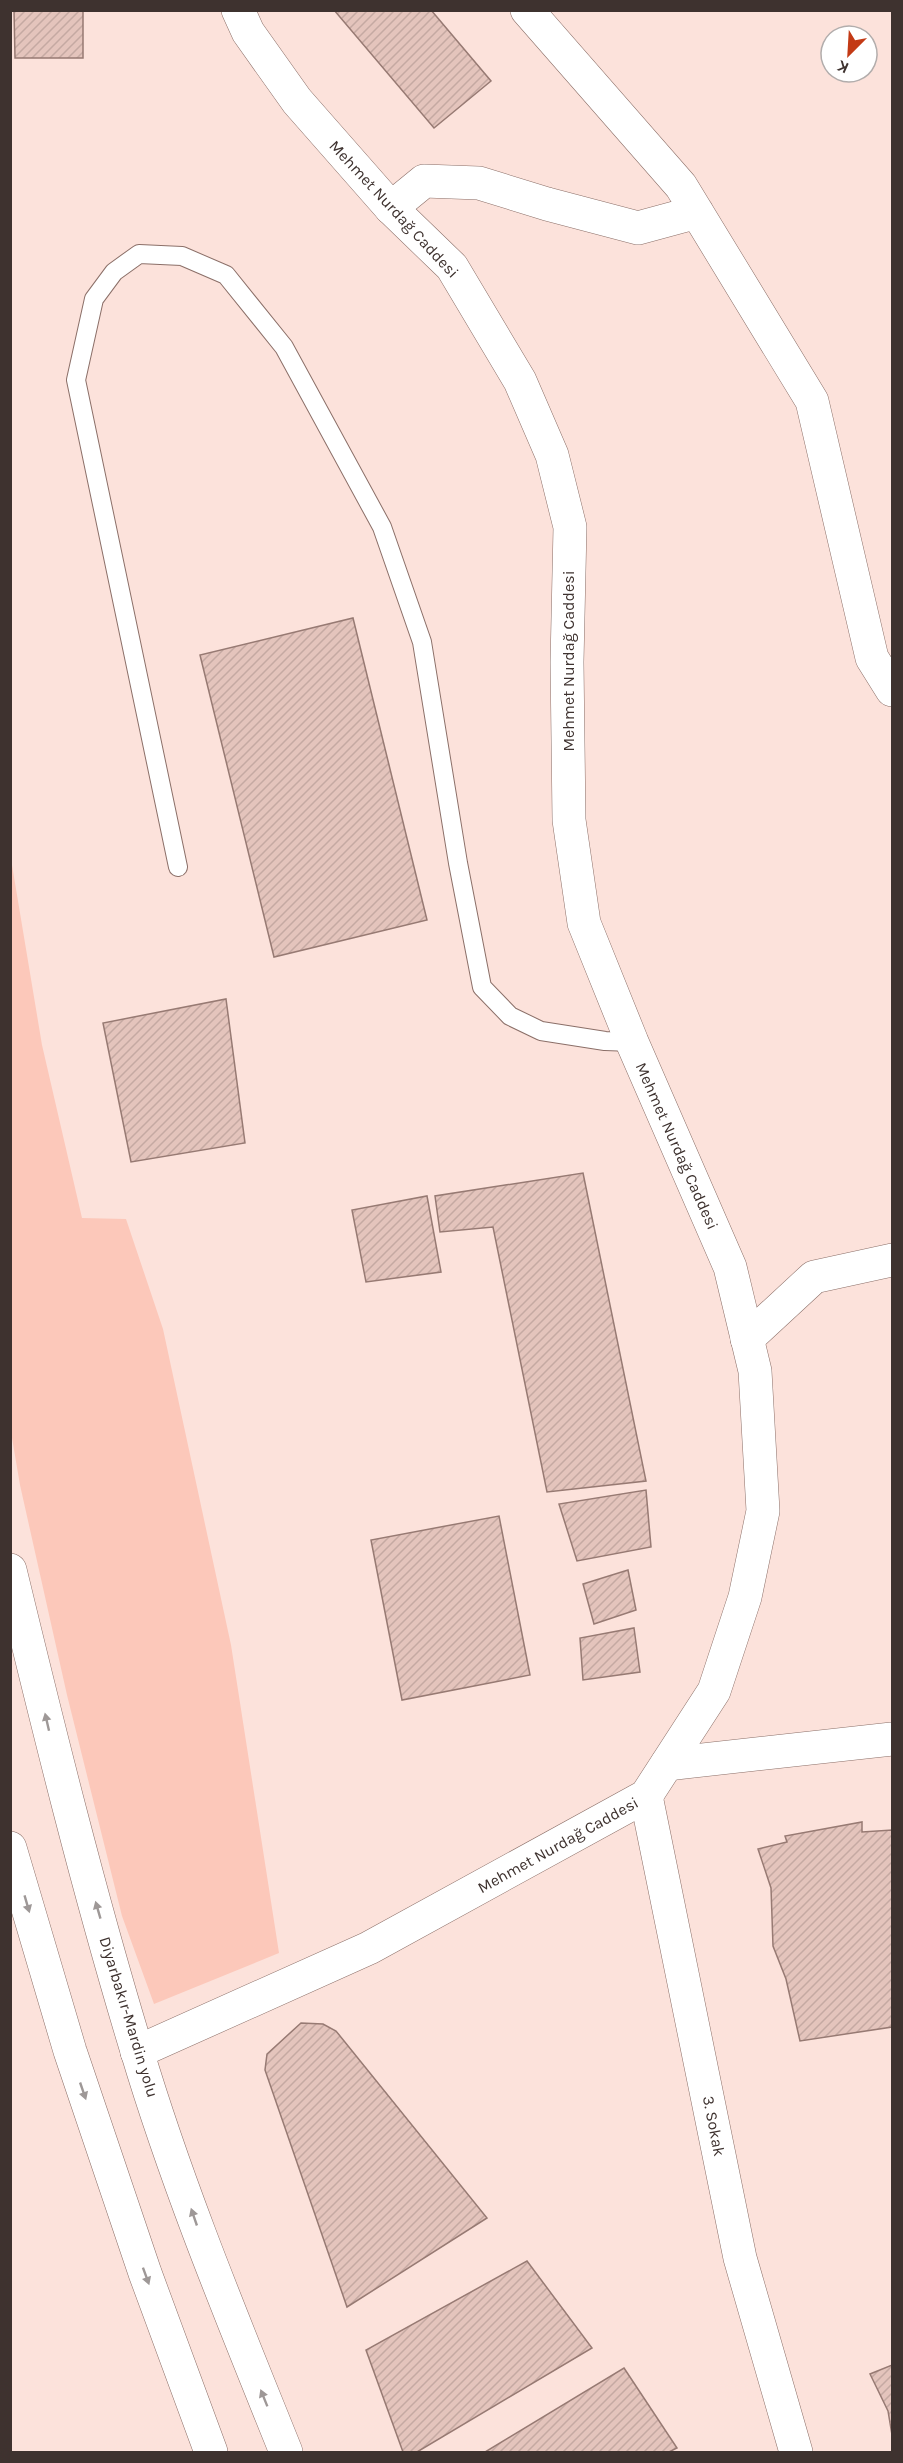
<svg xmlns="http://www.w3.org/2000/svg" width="903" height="2463" font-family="Karla,sans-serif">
	<defs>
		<pattern id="building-hatch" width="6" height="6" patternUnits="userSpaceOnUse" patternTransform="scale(1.5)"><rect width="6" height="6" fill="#e4c4bc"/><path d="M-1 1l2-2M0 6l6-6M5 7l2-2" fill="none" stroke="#c5a9a2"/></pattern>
	</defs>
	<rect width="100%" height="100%" fill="#fce2db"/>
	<!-- green -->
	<path fill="#fcc8ba" d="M10 853 42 1045 82 1218 126 1219 163 1329 231 1645 279 1953 154 2004 122 1916 67 1695 20 1485 11 1432Z"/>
	<!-- building -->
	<path fill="url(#building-hatch)" stroke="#977a73" stroke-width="1.5" d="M14 10H83V58H15Z
		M334 10H431L491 81 434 128Z
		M353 618 427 920 274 957 200 655Z
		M226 999 245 1143 131 1162 103 1023Z
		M583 1173 646 1481 547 1492 493 1227 440 1232 435 1196Z
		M427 1196 441 1272 366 1282 352 1210Z
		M646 1490 651 1547 577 1561 559 1504Z
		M499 1516 530 1675 402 1700 371 1540Z
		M628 1570 636 1610 594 1624 583 1584Z
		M634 1628 640 1672 583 1680 580 1638Z
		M862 1822V1832L892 1830V2027L800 2041 786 1979 773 1946 771 1888 758 1849 787 1842 785 1836Z
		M301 2023 323 2024 336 2031 487 2218 347 2307 265 2070 267 2054Z
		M527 2261 592 2348 417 2452H403L366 2350Z
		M892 2365V2435L888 2411 870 2374Z
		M624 2368 677 2448 669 2452H485Z"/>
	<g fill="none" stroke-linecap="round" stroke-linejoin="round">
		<!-- lane casing -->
		<g stroke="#8b6f68" stroke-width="20">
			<path id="lane" d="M178 867 76 380 94 299 114 272 139 254 182 256 226 275 284 347 382 527 422 642 458 863 482 987 510 1016 541 1031 605 1041 632 1042"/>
		</g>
		<!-- street casing -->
		<g stroke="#8b6f68" stroke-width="34">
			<path id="street" d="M527 10 681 186 812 401 872 658 892 690
				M391 208 424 181 479 183 547 204 638 228 697 212
				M747 1339 814 1277 892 1260
				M667 1764 892 1739
				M646 1796 740 2258 796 2452"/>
		</g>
		<!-- secondary casing -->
		<g stroke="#8b6f68" stroke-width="34">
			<path id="secondary" d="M137 2052 369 1948 646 1796 714 1691 745 1597 763 1511 755 1371 730 1267 632 1042 584 923 569 820 567 662 570 527 552 455 520 381 452 267 391 208 297 101 248 32 238 10"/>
		</g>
		<!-- highway casing -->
		<g stroke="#8b6f68" stroke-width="34">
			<path id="highway" d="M10 1570C49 1731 89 1893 137 2051 178 2188 233 2320 286 2452
				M10 1848 70 2051 145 2273 211 2452"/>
		</g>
		<!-- lane -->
		<use href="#lane" stroke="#fff" stroke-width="18"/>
		<!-- street -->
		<use href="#street" stroke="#fff" stroke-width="33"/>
		<!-- secondary -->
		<use href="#secondary" stroke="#fff" stroke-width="33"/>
		<!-- highway -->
		<use href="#highway" stroke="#fff" stroke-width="33"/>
	</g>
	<!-- one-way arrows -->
	<defs><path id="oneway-solid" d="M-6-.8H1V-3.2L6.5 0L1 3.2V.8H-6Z" transform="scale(1.5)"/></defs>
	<g fill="#9e9897">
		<use href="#oneway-solid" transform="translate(47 1722) rotate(-103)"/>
		<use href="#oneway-solid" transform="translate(27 1904) rotate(74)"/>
		<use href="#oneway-solid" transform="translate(98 1910) rotate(-106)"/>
		<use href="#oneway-solid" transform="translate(83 2091) rotate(71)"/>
		<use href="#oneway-solid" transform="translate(194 2217) rotate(-109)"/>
		<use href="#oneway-solid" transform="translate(146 2276) rotate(70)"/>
		<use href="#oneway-solid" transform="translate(264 2398) rotate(-112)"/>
	</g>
	<g text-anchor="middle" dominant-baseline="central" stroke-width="4.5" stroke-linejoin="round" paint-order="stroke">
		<!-- street labels -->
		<g font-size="16" fill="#3e322f" stroke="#fff">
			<text transform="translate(394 209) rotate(47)">Mehmet Nurdağ Caddesi</text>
			<text transform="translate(568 661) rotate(-90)">Mehmet Nurdağ Caddesi</text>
			<text transform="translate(677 1146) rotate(66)">Mehmet Nurdağ Caddesi</text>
			<text transform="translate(558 1845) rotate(-29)">Mehmet Nurdağ Caddesi</text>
			<text transform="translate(129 2017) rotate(73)">Diyarbakır-Mardin yolu</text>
			<text transform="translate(714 2126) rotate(79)">3. Sokak</text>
		</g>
	</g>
	<!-- border -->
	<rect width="903" height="2463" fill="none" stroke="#3e322f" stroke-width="24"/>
	<!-- north arrow -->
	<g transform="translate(849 54) rotate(204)"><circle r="28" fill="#ffffff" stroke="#b2adac" stroke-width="1.5"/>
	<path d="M0-4.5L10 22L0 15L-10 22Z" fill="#c33a15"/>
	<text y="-9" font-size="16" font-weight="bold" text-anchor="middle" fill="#3e322f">K</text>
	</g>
</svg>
